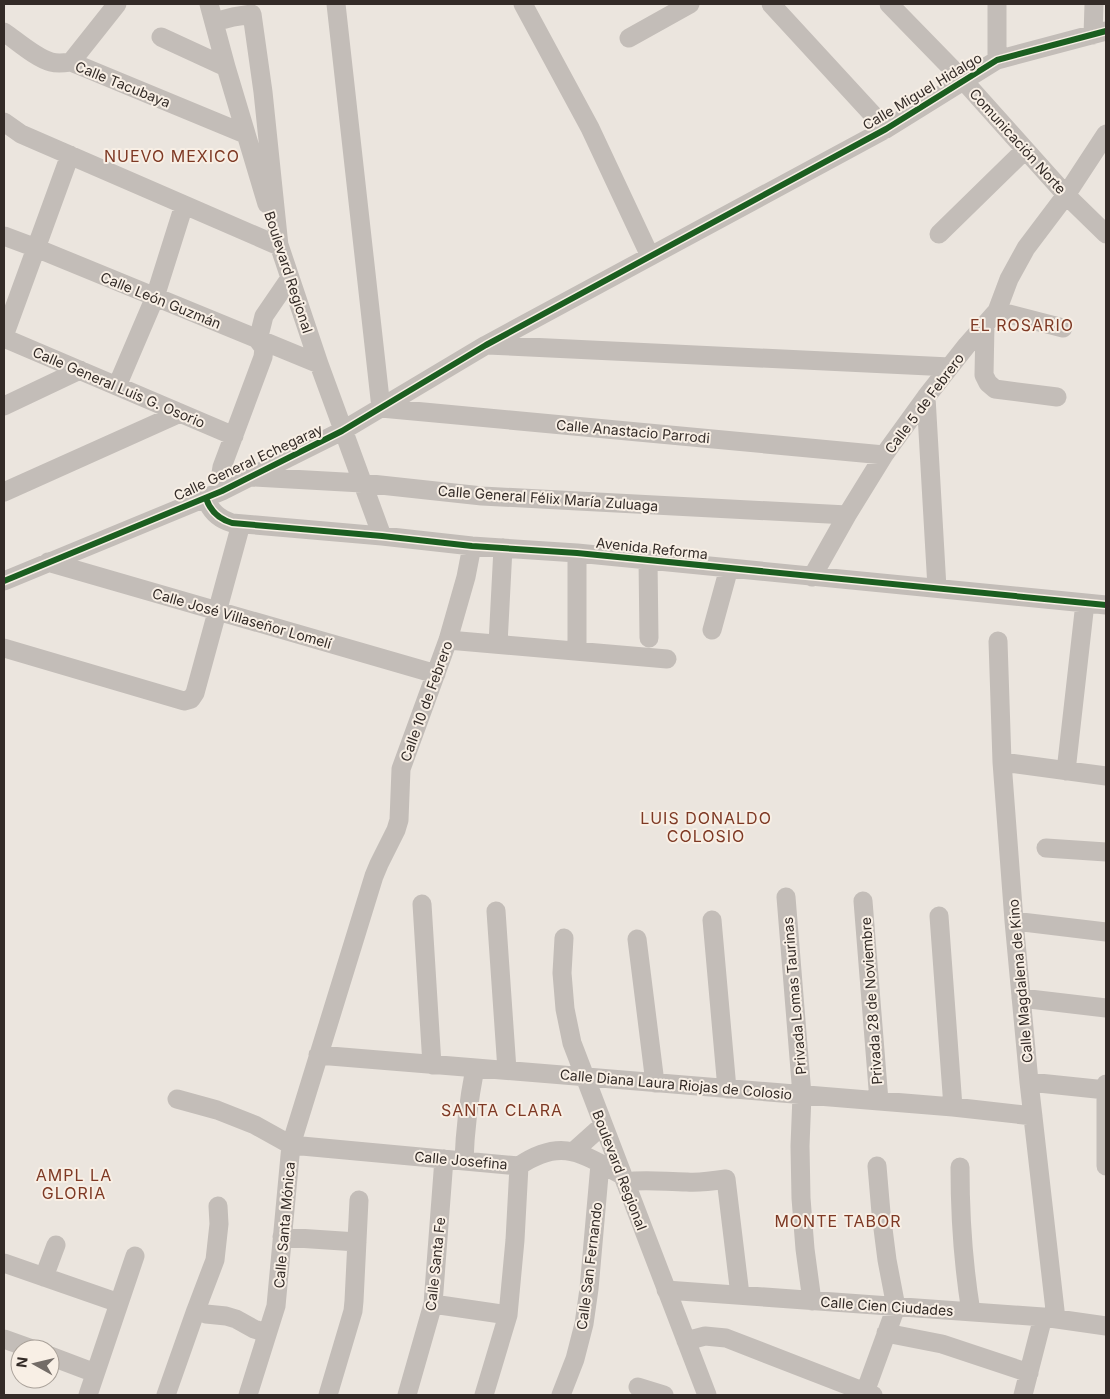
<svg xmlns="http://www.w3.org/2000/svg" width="1110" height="1399" font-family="Inter,sans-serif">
	<rect width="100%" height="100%" fill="#ebe5de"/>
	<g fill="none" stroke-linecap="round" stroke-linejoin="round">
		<!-- minor -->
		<path stroke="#c3bdb8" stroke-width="19" d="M209 4 226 67 267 204
			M336 4 381 408 884 455
			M523 4 590 128 650 256
			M771 4 886 129
			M889 4 963 80 1066 195 1106 234
			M4 32C17 41 36 58 51 62 58 64 64 63 71 62L245 134
			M1093 35 1094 4
			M161 37 226 67
			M629 38 690 4
			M997 60V4
			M71 62 117 4
			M4 122 21 134 279 246 263 92 252 14 233 17 214 22
			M939 234 1025 150
			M4 236 36 248 319 364
			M276 236 319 364 382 536
			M997 311 1063 328
			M985 325 984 375 988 383 995 389 1057 397
			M4 336 70 155
			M4 338 234 436
			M487 345 950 367
			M117 386 155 297 184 205
			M926 397 937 588
			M4 406 80 370
			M252 477 362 483 482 496 847 515
			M222 491 220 479 222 467 263 357 264 348 258 340 264 316 290 278
			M4 492 180 413
			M206 498C210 511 219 519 232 523L382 536 472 546 577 553 1106 605
			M648 560 649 638
			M48 562 436 674
			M812 577 847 515 884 455 926 397 967 345 997 311 1009 279 1026 248 1066 195 1106 134
			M4 581 222 491 342 431 486 345 886 129 997 60 1106 31
			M712 630 729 568
			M448 640 667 659
			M998 641 1002 762 1014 921 1029 1082 1056 1319
			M498 644 503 548
			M4 648 184 701 191 699 195 693 241 524
			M577 651V553
			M1002 762 1106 776
			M1066 771 1085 603
			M1046 848 1106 852
			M786 897 802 1095 800 1146 801 1198 805 1249 812 1301
			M863 901 879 1101
			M422 904 432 1065
			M496 911 507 1070
			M939 916 953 1107
			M712 920 727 1089
			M1014 921 1106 932
			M564 938 562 973 565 1009 572 1043 707 1395
			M637 939 655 1083
			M1021 998 1106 1008
			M318 1055 953 1107 1033 1116
			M1029 1082 1106 1090
			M1106 1084V1166
			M177 1099 217 1110 255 1125 291 1145 519 1166C562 1137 582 1154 622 1175
			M574 1151 603 1125
			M464 1161C465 1129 469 1099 475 1068
			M960 1167C960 1216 963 1263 971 1312
			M625 1182C646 1179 666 1182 687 1182 700 1183 713 1181 726 1179L740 1295
			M282 1237 357 1242
			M4 1263 119 1303
			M44 1277 56 1245
			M666 1290 1043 1317 1106 1326
			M433 1304 508 1315
			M196 1310 206 1314 226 1316 236 1319 254 1329 267 1333
			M886 1333 942 1344 1029 1373
			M4 1339 32 1349
			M686 1341 705 1336 726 1338 873 1395
			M50 1356 95 1373
			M638 1387 664 1395
			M88 1395 135 1256
			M166 1395 196 1310 215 1260 219 1224 218 1206
			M248 1395 276 1306 291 1145 374 876 379 864 396 830 399 820 401 769 448 640 466 577 472 546
			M328 1395 353 1311 354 1301 359 1200
			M407 1395 433 1304 444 1159
			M484 1395 508 1315 515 1240 519 1166
			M561 1395 575 1359 584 1324 589 1289 600 1164
			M864 1395 896 1307 887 1260 881 1213 877 1166
			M1023 1395 1043 1317"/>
		<!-- cycleway casing -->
		<g stroke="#f8efe5" stroke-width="9">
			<path id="cycleway" d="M206 498C210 511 219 519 232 523L382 536 472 546 577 553 1106 605
				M4 581 222 491 342 431 486 345 886 129 997 60 1106 31"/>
		</g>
		<!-- cycleway -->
		<use href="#cycleway" stroke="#1b5e20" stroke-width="6"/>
	</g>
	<g text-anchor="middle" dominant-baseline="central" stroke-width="4" stroke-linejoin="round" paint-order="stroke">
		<!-- street labels -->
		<g font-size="14" fill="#332b27" stroke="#f8efe5">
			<text transform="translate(123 84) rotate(22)">Calle Tacubaya</text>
			<text transform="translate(922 91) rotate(-31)">Calle Miguel Hidalgo</text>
			<text transform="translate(1018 141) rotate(48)">Comunicación Norte</text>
			<text transform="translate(289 272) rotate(72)">Boulevard Regional</text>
			<text transform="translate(161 300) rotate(22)">Calle León Guzmán</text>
			<text transform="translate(119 387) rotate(23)">Calle General Luis G. Osorio</text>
			<text transform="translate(924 403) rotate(-53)">Calle 5 de Febrero</text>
			<text transform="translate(633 431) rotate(5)">Calle Anastacio Parrodi</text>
			<text transform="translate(248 462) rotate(-25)">Calle General Echegaray</text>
			<text transform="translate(548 498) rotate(4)">Calle General Félix María Zuluaga</text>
			<text transform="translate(652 548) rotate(6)">Avenida Reforma</text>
			<text transform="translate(242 618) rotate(16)">Calle José Villaseñor Lomelí</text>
			<text transform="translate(426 701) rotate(-70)">Calle 10 de Febrero</text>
			<text transform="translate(1020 981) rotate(-95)">Calle Magdalena de Kino</text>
			<text transform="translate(794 996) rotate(-95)">Privada Lomas Taurinas</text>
			<text transform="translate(871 1001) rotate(-94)">Privada 28 de Noviembre</text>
			<text transform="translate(676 1084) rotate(5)">Calle Diana Laura Riojas de Colosio</text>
			<text transform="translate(461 1160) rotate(5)">Calle Josefina</text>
			<text transform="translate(620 1170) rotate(69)">Boulevard Regional</text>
			<text transform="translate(284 1225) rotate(-85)">Calle Santa Mónica</text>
			<text transform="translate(435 1264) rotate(-84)">Calle Santa Fe</text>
			<text transform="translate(589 1266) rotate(-83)">Calle San Fernando</text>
			<text transform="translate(887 1306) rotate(4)">Calle Cien Ciudades</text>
		</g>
		<!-- quarter labels -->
		<g font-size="16" letter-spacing="1" fill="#7e3924" stroke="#f8efe5">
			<text x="172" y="156">NUEVO MEXICO</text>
			<text x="1022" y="325">EL ROSARIO</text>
			<text x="706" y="818">LUIS DONALDO<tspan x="706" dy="18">COLOSIO</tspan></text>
			<text x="502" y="1110">SANTA CLARA</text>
			<text x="74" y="1175">AMPL LA<tspan x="74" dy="18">GLORIA</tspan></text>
			<text x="838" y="1221">MONTE TABOR</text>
		</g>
	</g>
	<!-- border -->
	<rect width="1110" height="1399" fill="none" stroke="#332b27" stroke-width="10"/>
	<!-- north arrow -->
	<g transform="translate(35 1364) rotate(278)"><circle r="24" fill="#f8efe5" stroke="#a9a199"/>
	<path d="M0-4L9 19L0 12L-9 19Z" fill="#736c67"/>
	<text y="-8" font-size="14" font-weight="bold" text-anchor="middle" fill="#332b27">N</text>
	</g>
</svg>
